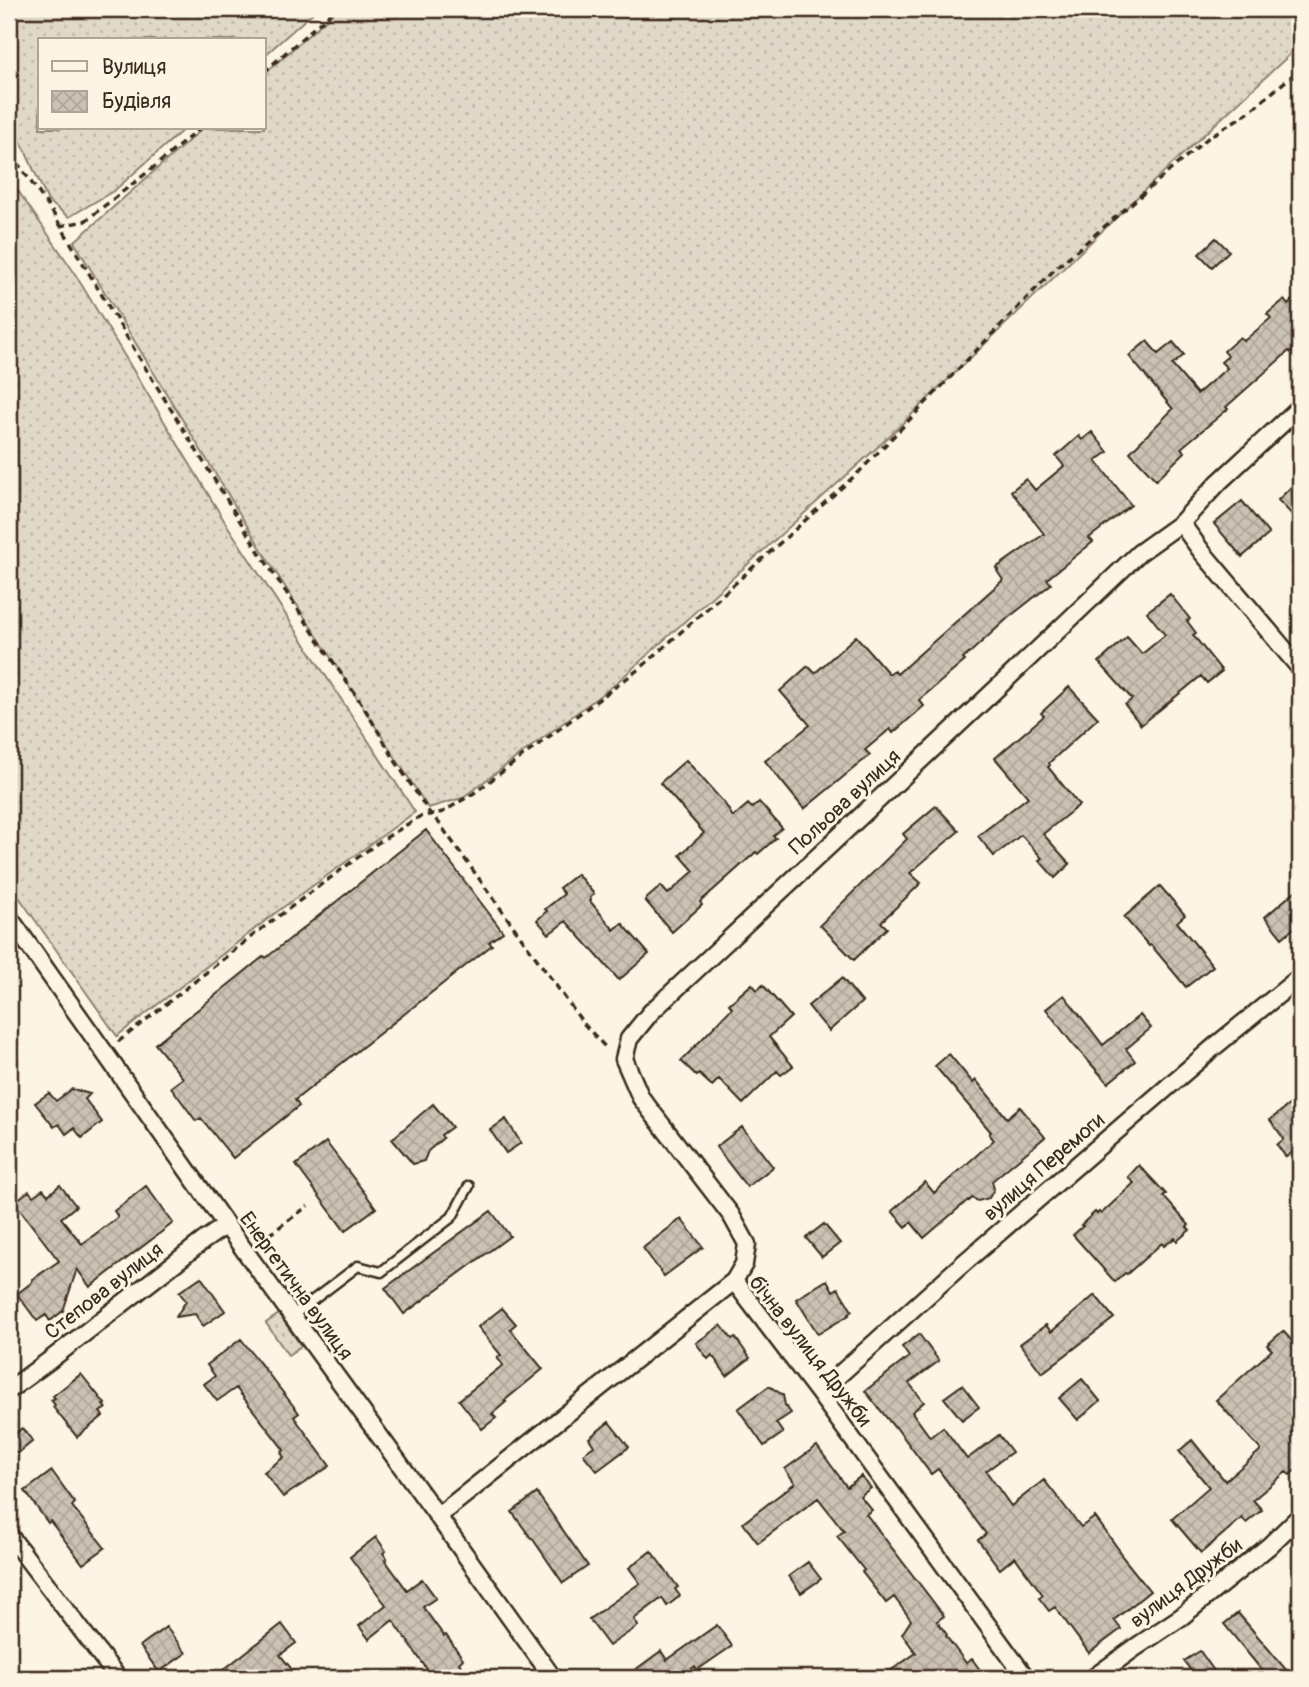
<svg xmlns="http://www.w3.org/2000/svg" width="1309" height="1687" font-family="Pangolin,sans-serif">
	<defs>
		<pattern id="grass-dots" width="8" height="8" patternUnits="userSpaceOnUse" patternTransform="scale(1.75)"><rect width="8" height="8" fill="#e0d8c8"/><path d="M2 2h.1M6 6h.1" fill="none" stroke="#c1baab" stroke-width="1.8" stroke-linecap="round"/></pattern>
		<pattern id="building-cross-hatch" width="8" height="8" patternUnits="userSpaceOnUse" patternTransform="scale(1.75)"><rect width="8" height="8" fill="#ccc2b3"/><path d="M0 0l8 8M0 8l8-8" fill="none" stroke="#b0a79a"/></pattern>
	</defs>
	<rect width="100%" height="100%" fill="#fcf5e5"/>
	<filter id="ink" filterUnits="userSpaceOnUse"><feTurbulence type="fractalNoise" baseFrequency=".0143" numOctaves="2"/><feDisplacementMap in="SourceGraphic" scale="14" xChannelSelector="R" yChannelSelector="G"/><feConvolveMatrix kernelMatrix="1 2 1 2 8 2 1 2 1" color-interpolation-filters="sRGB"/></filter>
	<g filter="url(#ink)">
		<!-- grass -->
		<path fill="url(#grass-dots)" stroke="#8e8173" stroke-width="2" d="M9 9H317L264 56V40H40V128H185L115 190 69 217 48 201 17 133 14 97 9 78Z
			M338 9H1300V45L1153 182 880 445 613 686 462 798 428 808 271 565 74 242 203 128H264V74Z
			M9 182 16 188 72 269 225 522 415 812 278 911 117 1036 9 883Z
			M279 1314 301 1346 288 1355 266 1323Z"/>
		<!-- building -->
		<path fill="url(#building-cross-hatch)" stroke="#3b2a1e" stroke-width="2" d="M1216 238 1229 251 1212 267 1199 254Z
			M1300 294V345L1291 353 1289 351 1226 407 1228 409 1181 448 1185 452 1156 480 1130 452 1173 409 1129 356 1147 341 1158 354 1173 342 1184 355 1172 365 1197 394 1227 368 1221 362 1228 356 1224 351 1240 337 1244 341 1271 318 1267 314 1284 300 1288 305Z
			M1092 432 1108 452 1096 461 1131 505 1089 538 1093 542 1047 579 1051 584 1008 618 963 659 965 661 919 700 924 706 893 733 890 729 865 750 870 755 804 809 765 761 810 725 780 691 808 666 815 673 856 636 889 674 894 670 897 674 1003 580 997 571 998 570 996 568 1044 534 1011 491 1026 479 1035 490 1064 466 1056 456 1079 436 1082 440Z
			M1300 478V523L1278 500Z
			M1242 501 1269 534 1242 557 1214 524Z
			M1170 594 1190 619 1187 621 1196 633 1193 635 1222 671 1207 683 1201 676 1141 725 1125 705 1132 699 1099 662 1127 637 1142 654 1165 635 1147 612Z
			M1069 687 1098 718 1049 763 1050 765 1048 767 1079 805 1043 834 1070 864 1055 878 1039 860 1042 858 1021 835 994 856 978 836 1028 797 995 758 1044 716 1041 713Z
			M686 760 725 804 733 817 748 804 752 808 759 802 782 828 773 836 776 838 758 854 756 852 700 902 702 905 672 932 645 900 661 886 668 894 694 871 680 855 704 833 660 783Z
			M936 806 959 831 910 873 921 883 881 922 887 928 854 960 820 925 907 839 903 834Z
			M426 830 503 932 489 942 492 945 295 1100 299 1106 233 1158 201 1118 196 1121 171 1087 183 1078 155 1044 264 956 266 958Z
			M577 874 594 894 590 898 591 900 590 901 614 930 622 923 649 954 619 980 566 921 549 934 537 920 547 911 545 909 564 894 559 888Z
			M1160 886 1185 915 1177 922 1213 966 1186 987 1151 945 1149 946 1124 917Z
			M1300 887V923L1282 938 1265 917Z
			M842 978 862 1002 829 1031 808 1006Z
			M752 984 757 990 763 985 791 1017 769 1037 793 1066 781 1075 777 1071 743 1104 719 1079 712 1086 699 1074 697 1076 681 1061 732 1008 729 1004Z
			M1064 995 1103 1045 1140 1015 1151 1028 1126 1049 1135 1061 1108 1083 1072 1043 1046 1009Z
			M949 1054 973 1083 976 1080 1007 1118 1020 1107 1045 1137 992 1181 994 1189 989 1198 978 1201 972 1198 969 1201 968 1200 924 1238 911 1222 906 1227 892 1211 925 1182 934 1193 994 1140 989 1134 991 1132 935 1066Z
			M72 1089 90 1094 85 1099 102 1122 82 1138 74 1128 66 1134 59 1124 54 1127 35 1103 49 1093 56 1101Z
			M1300 1096V1163L1293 1152 1286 1157 1277 1145 1284 1139 1270 1120Z
			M433 1104 452 1127 441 1135 443 1138 428 1151 424 1161 413 1164 392 1139Z
			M506 1119 521 1143 506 1153 490 1130Z
			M742 1127 773 1167 747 1187 716 1147Z
			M326 1142 376 1208 345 1231 296 1165Z
			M1139 1165 1166 1194 1163 1196 1189 1225 1187 1227 1190 1230 1177 1241 1175 1238 1164 1246 1162 1243 1127 1274 1125 1273 1115 1282 1073 1235 1083 1226 1081 1225 1095 1212 1097 1214 1099 1212 1101 1214 1134 1183 1128 1177Z
			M60 1185 76 1206 61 1218 82 1244 118 1217 114 1211 146 1186 173 1223 90 1287 77 1269 63 1311 50 1321 46 1315 37 1321 17 1294 31 1283 33 1279 59 1261 14 1202 29 1191 33 1196 43 1189 48 1195Z
			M491 1211 510 1236 404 1314 385 1288Z
			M681 1219 703 1247 664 1276 643 1248Z
			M824 1224 840 1243 822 1257 806 1238Z
			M201 1277 225 1311 203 1326 195 1314 176 1317 186 1301 179 1292Z
			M827 1280 833 1291 838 1288 852 1311 848 1314 849 1315 818 1334 796 1299Z
			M1095 1295 1114 1318 1042 1373 1020 1344 1046 1325 1051 1332Z
			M502 1308 516 1324 510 1329 543 1369 504 1401 506 1402 492 1414 496 1418 482 1429 459 1400 503 1365 497 1358 501 1355 478 1327Z
			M721 1325 732 1339 735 1337 750 1358 727 1376 712 1355 708 1359 696 1343Z
			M1283 1331 1300 1350V1466L1290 1475 1286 1472 1253 1500 1262 1510 1246 1523 1242 1518 1201 1553 1172 1519 1209 1487 1179 1451 1192 1440 1225 1481 1261 1450 1216 1400 1272 1350 1267 1345Z
			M919 1334 939 1361 909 1383 924 1402 912 1412 930 1437 943 1427 967 1459 999 1435 1012 1452 986 1471 1011 1506 1044 1480 1081 1527 1095 1517 1122 1554 1121 1555 1150 1591 1114 1620 1121 1629 1089 1653 1055 1607 1049 1611 1039 1598 1043 1595 1015 1557 1000 1569 978 1540 986 1534 938 1469 931 1474 895 1426 894 1427 865 1391 909 1357 902 1347Z
			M241 1339 299 1413 294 1417 330 1466 283 1497 264 1472 284 1457 281 1453 284 1450 236 1388 217 1401 204 1384 215 1376 207 1365Z
			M81 1374 105 1404 103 1405 106 1408 100 1412 103 1416 77 1437 53 1407 55 1405 51 1400 55 1398 53 1396Z
			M1082 1379 1100 1401 1078 1420 1059 1398Z
			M962 1385 979 1407 962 1420 944 1398Z
			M769 1386 783 1395 785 1405 791 1413 776 1423 783 1433 764 1446 738 1409Z
			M609 1422 629 1447 597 1471 583 1454 594 1446 589 1438Z
			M22 1428 33 1441 17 1454 9 1444V1439Z
			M817 1446 847 1487 861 1476 871 1488 860 1496 872 1510 866 1514 944 1616 937 1621 947 1635 946 1636 966 1663 972 1659 986 1678H880L916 1653 902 1634 911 1620 894 1597 886 1603 862 1572 864 1570 837 1536 844 1531 818 1498 758 1543 743 1523 795 1483 785 1469Z
			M52 1471 75 1503 72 1506 105 1548 83 1564 50 1521 48 1523 25 1491Z
			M537 1493 588 1566 563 1583 532 1538H531L512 1512Z
			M376 1537 386 1551 383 1553 387 1559 385 1560 407 1590 422 1579 436 1598 423 1607 444 1636 446 1635 463 1659 459 1663 464 1670 452 1678H433L393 1620 369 1639 359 1626 386 1605 350 1557Z
			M651 1551 678 1587 675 1589 680 1596 667 1606 662 1598 634 1619 638 1626 609 1646 589 1619 640 1583 629 1568Z
			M808 1562 821 1579 801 1593 789 1576Z
			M1238 1613 1293 1678H1268L1224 1624Z
			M282 1624 296 1643 280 1655 299 1678H213Z
			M717 1625 732 1646 697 1670 695 1666 681 1678H624L661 1651 667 1660Z
			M166 1627 186 1653 159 1672 140 1646Z
			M1200 1651 1219 1678H1196L1184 1661Z"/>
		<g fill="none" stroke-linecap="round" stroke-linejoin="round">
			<!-- lane casing -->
			<g stroke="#3b2a1e" stroke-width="13">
				<path id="lane" d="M292 1316 358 1266 381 1272 452 1217 469 1186"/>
			</g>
			<!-- street casing -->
			<g stroke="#3b2a1e" stroke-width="21">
				<path id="street" d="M1181 523 1202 552 1300 668
					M9 917 226 1225 434 1511 553 1678
					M734 1281 744 1264 747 1244 731 1215 641 1098 624 1059 629 1039 651 1012C814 860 978 708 1139 553L1181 523 1219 482 1300 407
					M9 1390 50 1360 203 1241 226 1225
					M819 1393 958 1268 1214 1047 1300 977
					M438 1516 734 1281 819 1393 1026 1678
					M9 1535 118 1678
					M1093 1678 1136 1647 1181 1617 1269 1546 1300 1516"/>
			</g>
			<!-- path -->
			<path stroke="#3b2a1e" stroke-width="3.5" stroke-dasharray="7 5" stroke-linecap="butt" d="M264 72 335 9
				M9 153 14 158 53 213 143 364 261 555 365 709 396 762 431 815 439 823 583 1023 607 1049
				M60 226 85 221 153 168 200 128
				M118 1042 260 930 376 844 419 817 443 812 474 793 643 666 859 472 1055 269 1209 137 1249 112 1300 69
				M259 1242 308 1206"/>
			<!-- lane -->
			<use href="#lane" stroke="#fcf5e5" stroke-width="8"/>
			<!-- street -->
			<use href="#street" stroke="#fcf5e5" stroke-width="16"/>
		</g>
	</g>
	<g text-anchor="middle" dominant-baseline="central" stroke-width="6" stroke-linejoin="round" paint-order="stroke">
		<!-- street labels -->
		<g font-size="21" fill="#3b2a1e" stroke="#fcf5e5">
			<text transform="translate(845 802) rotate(-43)">Польова вулиця</text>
			<text transform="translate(1044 1167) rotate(-41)">вулиця Перемоги</text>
			<text transform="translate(296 1286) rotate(54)">Енергетична вулиця</text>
			<text transform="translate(104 1291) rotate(-38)">Степова вулиця</text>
			<text transform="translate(810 1351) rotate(52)">бічна вулиця Дружби</text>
			<text transform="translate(1186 1583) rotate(-37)">вулиця Дружби</text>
		</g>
	</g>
	<!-- margin -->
	<rect width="1309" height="1687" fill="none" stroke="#fcf5e5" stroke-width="35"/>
	<rect x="18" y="18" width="1274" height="1652" fill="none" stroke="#3b2a1e" stroke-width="2.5" filter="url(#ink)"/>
	<!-- legend -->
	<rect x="38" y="38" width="228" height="91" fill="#fcf5e5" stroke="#afa495" stroke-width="2"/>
	<rect x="52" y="61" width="35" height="10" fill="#fcf5e5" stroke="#afa495" stroke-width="2"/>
	<text x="102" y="74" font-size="21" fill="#3b2a1e">Вулиця</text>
	<rect x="52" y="91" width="35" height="21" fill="url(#building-cross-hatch)" stroke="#afa495" stroke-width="2"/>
	<text x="102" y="108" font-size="21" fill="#3b2a1e">Будівля</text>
</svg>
